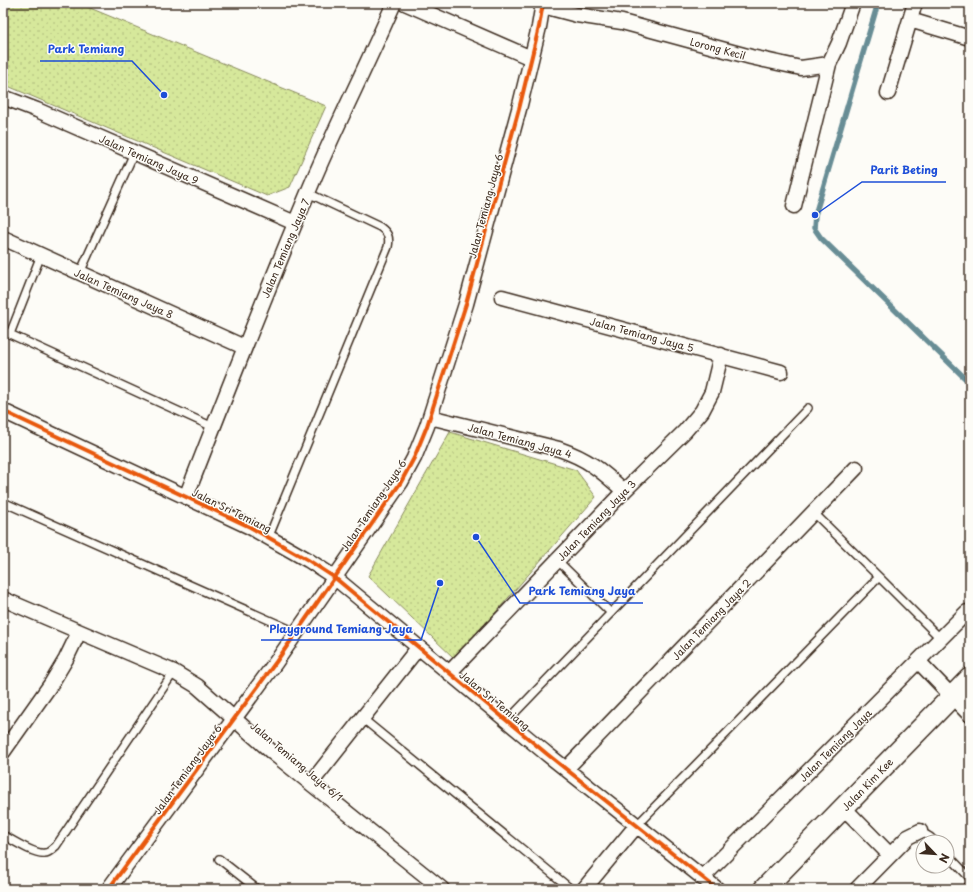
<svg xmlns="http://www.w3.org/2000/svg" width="973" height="892" font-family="'Playpen Sans',sans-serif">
	<defs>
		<pattern id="park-dots" width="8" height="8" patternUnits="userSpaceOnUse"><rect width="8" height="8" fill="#d6e89b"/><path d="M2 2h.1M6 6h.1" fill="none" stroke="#b9c785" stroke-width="1.8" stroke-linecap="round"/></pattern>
	</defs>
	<rect width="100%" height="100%" fill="#fdfcf7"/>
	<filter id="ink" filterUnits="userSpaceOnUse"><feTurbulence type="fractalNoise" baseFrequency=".025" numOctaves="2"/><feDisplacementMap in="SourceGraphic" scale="8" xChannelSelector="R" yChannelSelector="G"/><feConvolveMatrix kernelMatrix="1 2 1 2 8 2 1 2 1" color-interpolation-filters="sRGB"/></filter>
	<g filter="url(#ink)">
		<!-- park -->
		<path fill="url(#park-dots)" stroke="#88895c" d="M3 3H78L326 106 290 187 267 196 3 84Z
			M450 432 576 470 596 497 455 659 368 576Z"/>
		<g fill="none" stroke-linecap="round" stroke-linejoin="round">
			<!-- stream -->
			<path stroke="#678d95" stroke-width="5.5" d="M878 3 815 215 814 228 821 238 970 383"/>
			<!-- lane casing -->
			<g stroke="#3b2a1e" stroke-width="10">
				<path id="lane" d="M80 273 134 153
					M3 331 213 427
					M10 334 41 255
					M3 502 296 632
					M814 513 879 577 941 639
					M269 536 388 247C390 237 388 233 380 227L308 193
					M557 560 611 613
					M362 718 571 889
					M507 721 808 408
					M637 825 879 577
					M920 831 930 837 935 842
					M3 835C12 840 35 855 45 853 49 853 52 849 56 846L174 672
					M947 854 970 878
					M219 859 257 889
					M966 889 970 885"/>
			</g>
			<!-- street casing -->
			<g stroke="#3b2a1e" stroke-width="17">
				<path id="street" d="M405 3 531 58
					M543 6 577 15 622 22 751 57 801 68 829 64 839 43 853 3
					M910 20 970 38
					M888 93 915 3
					M3 97 37 110 295 223
					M794 206 829 64
					M3 238 244 347
					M502 297 781 372
					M3 411 250 527 308 560 334 577 547 754 717 889
					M430 417 559 449C588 459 601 470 624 491
					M186 497C228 389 270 282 315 176 340 118 369 61 394 3
					M3 599 174 672 197 686 273 753 442 889
					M918 661 970 715
					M449 673 624 491 685 431 702 411 712 392 721 355
					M3 752 51 684 66 659 79 632
					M566 769 856 468
					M311 783 418 648
					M844 808 890 855
					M702 878 967 612
					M110 887 276 662 401 482 414 458 427 426 466 304 519 109 539 27 543 3
					M584 889 637 825
					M857 889 908 837 920 831"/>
			</g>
			<!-- secondary casing -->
			<g stroke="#3b2a1e" stroke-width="23">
				<path id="secondary" d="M764 889 970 678"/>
			</g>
			<!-- lane -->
			<use href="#lane" stroke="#fdfcf7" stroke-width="7"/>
			<!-- street -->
			<use href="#street" stroke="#fdfcf7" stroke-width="14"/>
			<!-- secondary -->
			<use href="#secondary" stroke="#fdfcf7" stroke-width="20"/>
			<!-- cycleway casing -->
			<g stroke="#fdfcf7" stroke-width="6">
				<path id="cycleway" d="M3 411 250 527 308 560 334 577 547 754 717 889
					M110 887 276 662 401 482 414 458 427 426 466 304 519 109 539 27 543 3"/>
			</g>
			<!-- cycleway -->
			<use href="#cycleway" stroke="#e8590c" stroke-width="4"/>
		</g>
	</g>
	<g text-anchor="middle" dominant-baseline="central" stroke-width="3" stroke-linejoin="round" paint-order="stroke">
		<!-- street labels -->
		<g font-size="10" fill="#3b2a1e" stroke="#fdfcf7">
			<text transform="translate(718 48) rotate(15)">Lorong Kecil</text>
			<text transform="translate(149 159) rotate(24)">Jalan Temiang Jaya 9</text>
			<text transform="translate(485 206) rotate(-75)">Jalan Temiang Jaya 6</text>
			<text transform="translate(285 248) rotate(-67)">Jalan Temiang Jaya 7</text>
			<text transform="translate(124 293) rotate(24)">Jalan Temiang Jaya 8</text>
			<text transform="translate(642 334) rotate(15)">Jalan Temiang Jaya 5</text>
			<text transform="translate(520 440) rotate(15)">Jalan Temiang Jaya 4</text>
			<text transform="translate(373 505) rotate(-56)">Jalan Temiang Jaya 6</text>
			<text transform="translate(232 510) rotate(26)">Jalan Sri Temiang</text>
			<text transform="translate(596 520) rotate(-46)">Jalan Temiang Jaya 3</text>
			<text transform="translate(711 619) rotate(-46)">Jalan Temiang Jaya 2</text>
			<text transform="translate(495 700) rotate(39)">Jalan Sri Temiang</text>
			<text transform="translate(835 745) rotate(-45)">Jalan Temiang Jaya</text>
			<text transform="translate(297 761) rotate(40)">Jalan Temiang Jaya 6/1</text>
			<text transform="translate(187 769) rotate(-54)">Jalan Temiang Jaya 6</text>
			<text transform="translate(867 784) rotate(-46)">Jalan Kim Kee</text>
		</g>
	</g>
	<!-- callouts -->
	<path fill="none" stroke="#1d4ed8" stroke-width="1.5" d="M164 95L132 61H40M815 215L862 182H946M476 537L520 603H643M440 583L421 640H261"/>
	<g fill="#1d4ed8" stroke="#fdfcf7" stroke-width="1.5">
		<circle cx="164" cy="95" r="4"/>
		<circle cx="815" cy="215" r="4"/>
		<circle cx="476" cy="537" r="4"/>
		<circle cx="440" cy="583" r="4"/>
	</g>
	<g font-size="11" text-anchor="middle" font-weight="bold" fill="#1d4ed8" stroke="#fdfcf7" stroke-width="3" stroke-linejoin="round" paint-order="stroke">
		<text x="86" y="53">Park Temiang</text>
		<text x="904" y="174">Parit Beting</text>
		<text x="582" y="595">Park Temiang Jaya</text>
		<text x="341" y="633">Playground Temiang Jaya</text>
	</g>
	<!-- margin -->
	<rect width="973" height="892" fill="none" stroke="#fdfcf7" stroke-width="16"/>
	<rect x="8" y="8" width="957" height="876" fill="none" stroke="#3b2a1e" stroke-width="1.5" filter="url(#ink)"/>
	<!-- north arrow -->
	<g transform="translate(935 854) rotate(115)"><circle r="19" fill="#fdfcf7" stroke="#afa8a0"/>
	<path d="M0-3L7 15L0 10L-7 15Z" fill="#3b2a1e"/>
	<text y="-6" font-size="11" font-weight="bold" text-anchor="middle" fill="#3b2a1e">N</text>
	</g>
</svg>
